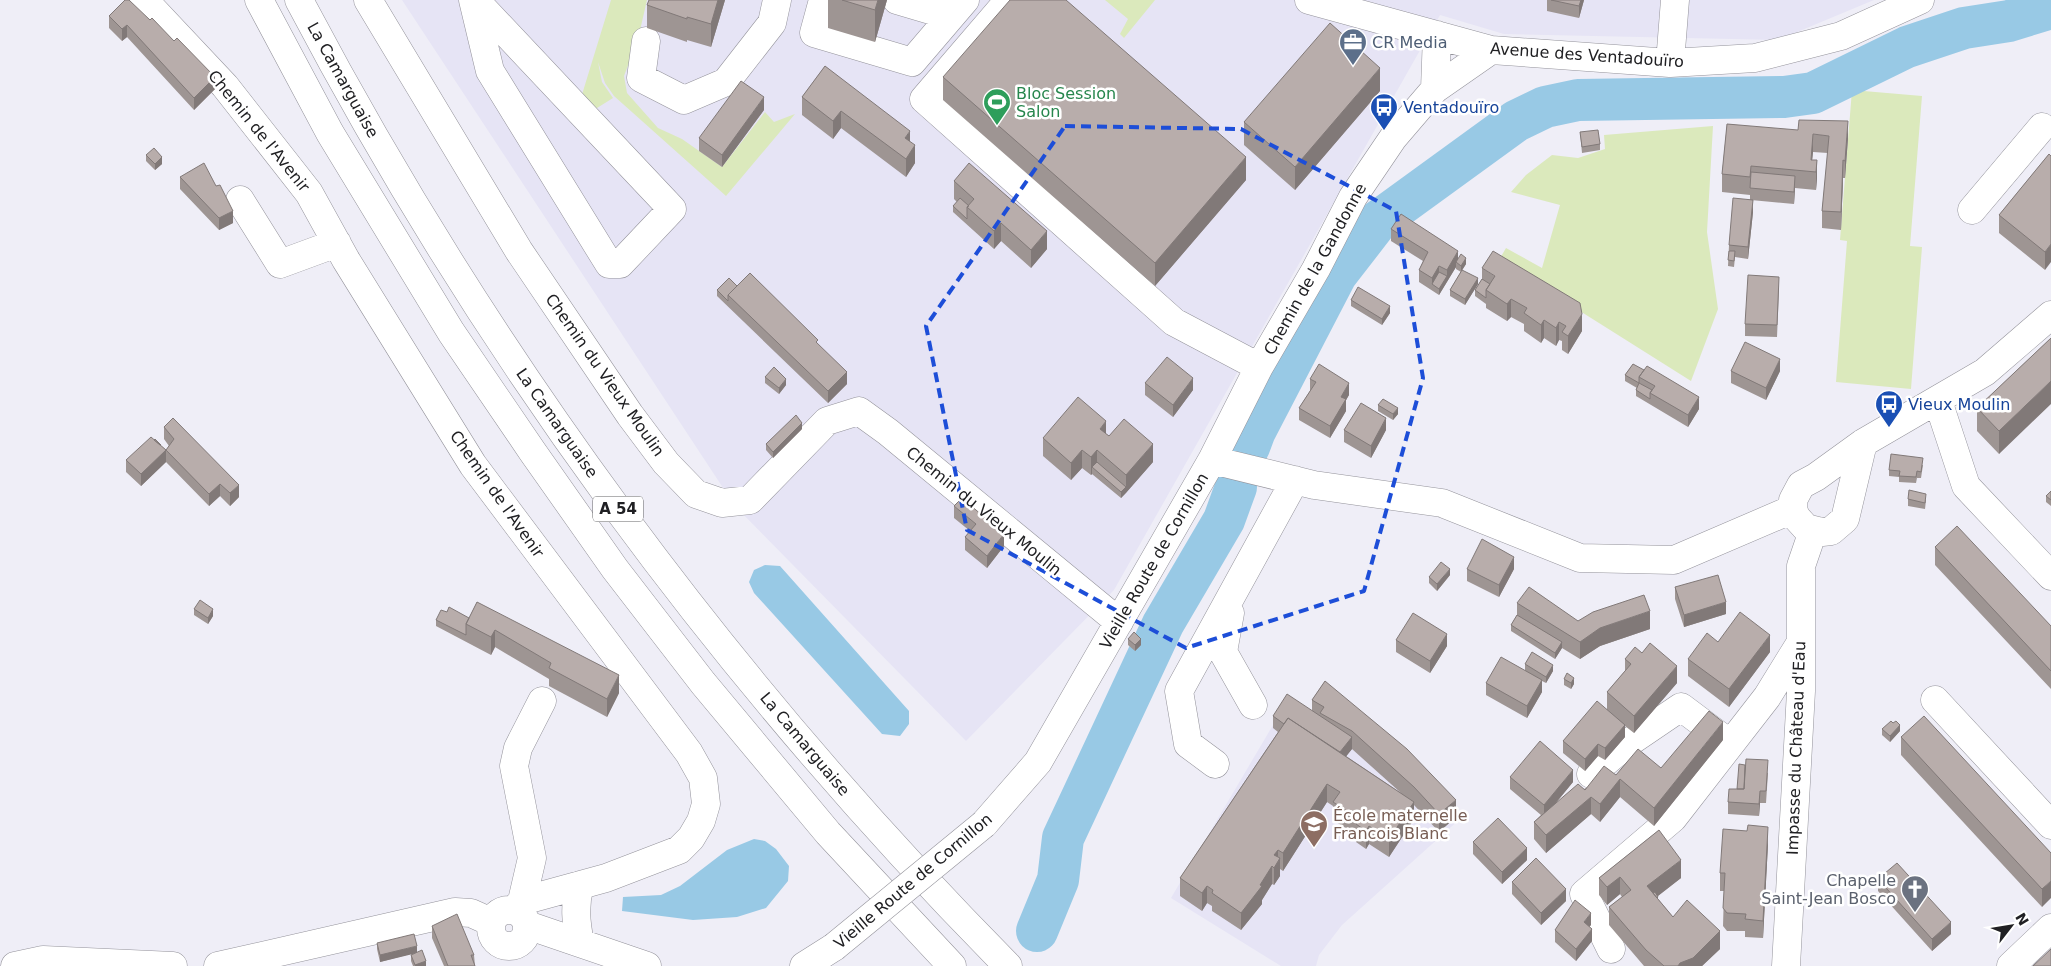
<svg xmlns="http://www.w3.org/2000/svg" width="2051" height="966" font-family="'DejaVu Sans',sans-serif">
	<rect width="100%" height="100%" fill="#efeef7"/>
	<!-- built -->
	<path fill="#e6e4f5" d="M402 0H1874L1778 40 1504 34 1440 15 1114 590 966 741 735 506Z
		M1286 703 1396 752 1461 818 1342 925 1319 955 1316 966H1281L1171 898Z"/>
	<!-- green -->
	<path fill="#dbe9bc" d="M611 0H647L638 39 624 76 627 93 658 128 682 139 722 167 765 112 774 122 795 114 726 196 614 96 605 83 598 62 602 82 613 98 589 113 580 101Z
		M1105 0H1155L1124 38 1120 34 1128 19Z
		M1852 90 1922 96 1910 246 1922 247 1911 389 1836 382 1847 241 1840 240Z
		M1713 126 1707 232 1718 309 1691 381 1499 260 1506 248 1542 268 1560 205 1511 192 1526 175 1552 155 1578 158 1605 149 1604 135Z"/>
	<!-- water -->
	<path fill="#98c9e5" d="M765 565 780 566 909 711V724L900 736 882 734 754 593 749 582 754 570Z
		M754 839 765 841 776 849 789 866 788 881 766 908 737 917 693 920 622 911 623 897 661 895 680 886 727 850Z"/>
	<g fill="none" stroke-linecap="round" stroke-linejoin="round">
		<!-- river -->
		<path stroke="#98c9e5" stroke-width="42" d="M1249 447 1255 431 1336 275 1377 222 1516 121 1545 107 1578 100 1784 97 1813 93 1907 47 1964 28 2009 21 2051 8
			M1037 931 1058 880 1063 838 1163 624 1224 520 1236 487"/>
		<!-- minor casing -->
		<g stroke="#94939b" stroke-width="29">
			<path id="minor" d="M144 0 225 86 309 193 346 260 473 465 689 753 703 778 706 804 701 821 691 838 679 850 606 878 522 901 514 910
				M368 0 519 251 630 415 666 463 696 494 722 503 750 500 827 421 859 411 888 432 1119 622
				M473 0 490 71 609 264H620L672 209 475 0
				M823 0 814 33 912 62 965 0
				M897 0 951 16
				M1009 0 924 99 1174 322 1259 367
				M1309 0 1491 50 1670 63 1755 58 1841 36 1920 0
				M646 41 641 78 684 100 726 82 772 23 777 0
				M1670 63 1675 0
				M1435 89 1437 35
				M240 200 280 264 337 243
				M1972 210 2042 127
				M1938 401 1966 486 2051 576
				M1863 443 1845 519 1831 531 1822 532 1806 528 1796 517 1793 509V500L1801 485 1816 477 1863 443 1985 372 2051 315
				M1212 460 1314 485 1442 503 1580 558 1674 560 1793 509
				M1230 613 1223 652 1253 705
				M1935 700 2051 825
				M1215 764 1188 744 1179 691 1295 480
				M1591 774 1628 743 1681 707 1729 743
				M984 824 1038 762 1212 460 1259 367 1316 269 1353 197 1393 138 1435 89 1491 50
				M522 901 532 858 514 766 518 748 542 701
				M491 928a18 18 0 1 1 36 0a18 18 0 1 1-36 0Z
				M527 925 647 966
				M580 943C576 923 574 905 580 885
				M1611 949 1584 894 1673 818 1767 697 1801 642
				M15 966 43 960 173 966
				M218 966 455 912 471 913 491 922
				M804 966 834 947
				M1786 966 1801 691V566L1813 531
				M2011 966 2051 928"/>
		</g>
		<!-- highway casing -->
		<g stroke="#94939b" stroke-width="29">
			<path id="highway" d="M259 0 330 133 451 332 532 451 615 569 703 683 828 833 952 966
				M299 0C485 354 726 681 1008 966"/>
		</g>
		<!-- minor -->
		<use href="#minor" stroke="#fff" stroke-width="28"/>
		<!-- highway -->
		<use href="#highway" stroke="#fff" stroke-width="28"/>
		<!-- minor-bridge casing -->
		<g stroke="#94939b" stroke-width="29" stroke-linecap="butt">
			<path id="minor-bridge" d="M834 947 984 824"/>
		</g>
		<!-- minor-bridge -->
		<use href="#minor-bridge" stroke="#fff" stroke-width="28"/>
	</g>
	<!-- wall -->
	<path fill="#9e9593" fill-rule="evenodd" d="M649 0H725L711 47 687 40V42L647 28V5Z
		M828 0H887L875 42 828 28Z
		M1547 0H1584L1579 18 1547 11Z
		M109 16 150 20 215 89 194 110 127 37 122 41 109 28Z
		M825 66 910 141 915 163 906 177 841 128 833 139 802 115V97Z
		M943 77 1246 180 1155 286 943 100Z
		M1380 91 1295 190 1244 145V122Z
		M764 110 722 167 699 151V138Z
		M1727 124 1848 138 1845 178H1843L1841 230 1822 228V211L1828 153 1813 152 1812 160H1817V178L1816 190 1795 188 1794 204 1751 200 1753 212 1748 259 1735 257 1734 267 1728 266 1729 245 1750 200V195L1722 192V174Z
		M1580 132 1600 144V150L1582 153Z
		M2049 154 2045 270 1999 233V215Z
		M146 155 162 164 155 170 146 161Z
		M180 177 216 186 233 223 219 230 180 189Z
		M954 181 1047 249 1031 268 1001 241 994 249 953 212V206L957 202 954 199Z
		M1391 229 1458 259 1466 264 1462 270 1478 284 1465 305 1450 296V290L1461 272 1456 269V267L1439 295 1419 282V270L1423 261 1391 241Z
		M1482 268 1582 331 1568 354 1562 350V341L1559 340 1556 346 1544 338 1541 343 1524 331V324L1511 317 1507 321 1486 308V304L1475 296V290L1482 279Z
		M737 286 847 384 828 403 717 296V290Z
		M1779 289 1777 337 1745 336V324Z
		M1351 300 1390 313 1382 325 1351 306Z
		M2051 338 1999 454 1977 431V408Z
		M1633 364 1699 409 1688 427 1636 396V390L1637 388 1625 381V375Z
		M1731 371H1780L1766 400 1731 383Z
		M765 377 786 385 779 394 765 383Z
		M1310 379 1349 395 1346 400V411L1330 438 1299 420V408L1310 391Z
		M1145 383 1193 390 1173 417 1145 395Z
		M1378 405 1398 414 1393 420 1378 411Z
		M164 427 239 497 230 506 220 496 209 506 166 462 141 486 126 472V460L161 446 166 450 169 446 164 439Z
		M802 429 773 458 766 450V444Z
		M1344 430H1386L1371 458 1344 442Z
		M1106 434 1109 436 1153 462 1121 498 1092 474 1091 475 1082 468 1071 480 1043 456V438Z
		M1923 465 1921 478H1917L1916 483 1899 482V477L1889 476V470Z
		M2051 491V506L2046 502V496Z
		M1908 499 1926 500 1925 509 1908 506Z
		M954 506 1004 546 987 568 965 550V537L970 531 954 518Z
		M1935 547 2051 626V689L1935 565Z
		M1467 569H1514L1499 597 1467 581Z
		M1450 575 1437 591 1429 583V577Z
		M1675 587 1726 614 1684 627 1675 599Z
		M477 602 619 693 607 717 549 686V679L495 647 491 655 436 626V620L447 612 469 618Z
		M1517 603 1578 621 1650 629 1600 646 1580 659 1562 648 1555 659 1511 631V625L1517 615Z
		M194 609 213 616 208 624 194 615Z
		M1128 639 1141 645 1135 651 1128 645Z
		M1396 640 1447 646 1430 673 1396 652Z
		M1718 642 1770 652 1729 707 1688 676V659Z
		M1625 659 1677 683 1634 733 1625 726V737L1605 760 1598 756 1585 771 1563 753V741L1607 709V692L1625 671Z
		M1525 664 1553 671 1546 683 1542 681V692L1527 718 1486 695V683L1525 670Z
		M1564 679 1574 684 1571 689 1564 685Z
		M1325 681 1456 817 1439 832 1414 805V819L1389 857 1369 844 1366 849 1356 842V835L1333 820V806L1327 802 1283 871 1280 869V876L1274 885 1272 884 1262 900V904L1241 930 1212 911V906L1207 903 1202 911 1180 896V878L1278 732 1273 728V716L1312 711V700ZM1352 749 1401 793 1346 756Z
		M1882 729 1900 731 1890 742 1882 735Z
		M1901 737 2051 853 2042 907 1901 755Z
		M1723 740 1654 826 1620 797 1600 822 1591 814 1546 853 1534 839V822L1541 815 1510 789V777L1573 782 1556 803 1588 787 1616 775 1661 768Z
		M1745 765 1768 773 1766 803H1760L1759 816 1728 814V802L1737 789Z
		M1659 830 1681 878 1658 896V899L1673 917 1720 949 1702 966H1644L1609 925V907L1622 897 1620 894 1607 905 1599 895V878Z
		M1473 842 1527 860 1502 884 1473 854Z
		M1768 844 1763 938 1745 937V931H1727L1723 926 1724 891H1720V873Z
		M1878 879 1951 934 1932 951 1878 891Z
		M1512 882 1566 901 1541 925 1512 894Z
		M1591 925 1589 926 1592 941 1576 961 1555 942V930Z
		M432 926 474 955 475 966H444L432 938Z
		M377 943 417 952 426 966H413L411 961V955L414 953 380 962 377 949Z"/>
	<!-- shaded-wall -->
	<path fill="#817978" d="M718 0H725L711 47V24Z
		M878 0H887L875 42V10Z
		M1581 0H1584L1579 18V6Z
		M127 25V37L122 41V29Z
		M1380 68V91L1295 190V167Z
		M215 77V89L194 110V98Z
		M764 97V110L722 167V155Z
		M841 111V128L833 139V121Z
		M1848 121V138L1845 178V161Z
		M910 131V149L905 138Z
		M1813 134V152L1811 172V160Z
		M915 145V163L906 177V159Z
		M162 157V164L155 170V164Z
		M1246 157V180L1155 286V263Z
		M1817 160V178L1816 190V172Z
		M1843 160V178L1841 230V212Z
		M1795 176V188L1794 204V192Z
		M1753 200V212L1748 259V247Z
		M233 211V223L219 230V218Z
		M1001 223V241L994 249V231Z
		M1047 231V249L1031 268V250Z
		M2051 244V262L2045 270V252Z
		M1458 251V263L1456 262V267L1439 295V289L1447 276V270Z
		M1466 258V264L1461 272V266Z
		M1439 266V278L1432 284V278Z
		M1478 278V284L1465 305V299Z
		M1511 299V317L1507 321V304Z
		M1390 306V313L1382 325V319Z
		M1582 314V331L1568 354V336Z
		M1544 320V338L1541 343V325Z
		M1559 322V340L1556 346V328Z
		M1780 359V371L1766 400V388Z
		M847 372V384L828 403V391Z
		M1193 378V390L1173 417V405Z
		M786 379V385L779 394V388Z
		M2051 381V404L1999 454V431Z
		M1349 383V395L1346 400V411L1330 438V426L1341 397Z
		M1699 397V409L1688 427V415Z
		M1398 408V414L1393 420V414Z
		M1386 418V430L1371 458V446Z
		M1106 421V439L1100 429Z
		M802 423V429L773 458V452Z
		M1153 444V462L1126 493V475Z
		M166 450V462L141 486V474Z
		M1082 450V468L1071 480V463Z
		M1097 450V468L1092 467V474L1091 475V457Z
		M220 484V496L209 506V494Z
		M239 485V497L230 506V493Z
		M1126 487V493L1121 498V492Z
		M1004 534V546L987 568V556Z
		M1514 557V569L1499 597V585Z
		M1450 569V575L1437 591V584Z
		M1726 602V614L1684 627V615Z
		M213 609V616L208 624V618Z
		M1650 611V629L1600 646 1580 659V642L1600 628Z
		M495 630V647L491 655V637Z
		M1447 634V646L1430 673V661Z
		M1770 635V652L1729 707V689Z
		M1141 639V645L1135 651V645Z
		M1562 642V648L1555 659V653Z
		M1553 665V671L1546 683V677Z
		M1677 666V683L1634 733V716Z
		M619 675V693L607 717V699Z
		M1574 678V684L1571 689V683Z
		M1542 680V692L1527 718V706Z
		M1723 722V740L1654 826V808Z
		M1625 725V737L1605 760V748Z
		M1900 725V731L1890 742V736Z
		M1352 737V749L1337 768V756Z
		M1598 744V756L1585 771V759Z
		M1573 770V782L1544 817V805Z
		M1620 779V797L1600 822V804Z
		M1327 784V802L1283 871V853Z
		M1760 791V803L1759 816V804Z
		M1591 797V814L1546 853V835Z
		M1456 800V817L1439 832V814Z
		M1414 802V819L1389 857V839Z
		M1369 826V844L1366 849V831Z
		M1768 827V844L1763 938V921Z
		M1527 848V860L1502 884V872Z
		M1278 850V862L1280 858V876L1274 885V855Z
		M1681 860V878L1650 902 1647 886Z
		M1272 866V884L1262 900V904L1241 930V913Z
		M1620 877V894L1607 905V887Z
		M2051 881V898L2042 907V889Z
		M1207 886V903L1202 911V893Z
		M1566 889V901L1541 925V913Z
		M1591 913V925L1584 934V922Z
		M1951 922V934L1932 951V939Z
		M1592 929V941L1576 961V949Z
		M1720 931V949L1702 966H1678L1680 963Z
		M417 946V953L380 962V955Z
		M426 961V966H415V965Z"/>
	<!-- building -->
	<path fill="#b8adab" stroke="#817978" d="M125 0H129L150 20 152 18 174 41 177 38 215 77 194 98 127 25 122 29 109 16Z
		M649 0H718L711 24 687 17V19L647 5Z
		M842 0H878L875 10Z
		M1010 0H1066L1246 157 1155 263 943 77Z
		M1551 0H1581L1579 6Z
		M1330 23 1380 68 1295 167 1244 122Z
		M825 66 910 131 905 138 915 145 906 159 841 111 833 121 802 97Z
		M741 81 764 97 722 155 699 138Z
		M1799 120 1848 121 1845 161 1843 160 1841 212 1822 211 1829 136 1813 134 1811 160H1817L1816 172 1751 166 1750 177 1722 174 1727 124 1798 130Z
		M1598 130 1600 144 1582 147 1580 132Z
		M154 148 162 157 155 164 146 155Z
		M2049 154 2051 156V244L2045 252 1999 215Z
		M204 163 216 186 220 185 233 211 219 218 180 177Z
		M969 163 1047 231 1031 250 1001 223 994 231 967 207 974 199 954 181Z
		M1751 172 1795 176 1794 192 1750 188Z
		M960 198 969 206 967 207V219L953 206Z
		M1733 198 1753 200 1748 247 1729 245Z
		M1401 214 1458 251 1447 270 1439 266 1432 278 1419 270 1428 252 1391 229Z
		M1493 251 1580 303 1582 314 1568 336 1562 332 1566 326 1559 322 1556 328 1544 320 1541 325 1524 313 1527 308 1511 299 1507 304 1486 290 1495 276 1482 268Z
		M1729 251H1735L1734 261 1728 260Z
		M1461 254 1466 258 1461 266 1456 262Z
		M1462 270 1478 278 1465 299 1450 290Z
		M1439 272 1447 276 1439 289 1432 284Z
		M750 273 818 340 816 342 847 372 828 391 728 295Z
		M1748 275 1779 277 1777 325 1745 324Z
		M729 278 737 286 728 295V301L717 290Z
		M1482 279 1490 284 1486 290V298L1475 290Z
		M1358 287 1390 306 1382 319 1351 300Z
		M2051 338V381L1999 431 1977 408Z
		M1745 342 1780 359 1766 388 1731 371Z
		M1167 357 1193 378 1173 405 1145 383Z
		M1319 364 1349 383 1341 397 1346 399 1330 426 1299 408 1316 382 1310 379Z
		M1633 364 1644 370 1639 377V383L1625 375Z
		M1647 366 1699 397 1688 415 1650 393 1655 386 1639 377Z
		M774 367 786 379 779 388 765 377Z
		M1639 383 1652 390 1650 393V399L1636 390Z
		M1078 397 1106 421 1100 429 1109 436 1124 419 1153 444 1126 475 1097 450 1091 457 1082 450 1071 463 1043 438Z
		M1383 399 1398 408 1393 414 1378 405Z
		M1361 403 1386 418 1371 446 1344 430Z
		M796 415 802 423 773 452 766 444Z
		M173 418 239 485 230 493 220 484 209 494 166 450 141 474 126 460 151 437 166 450 174 439 164 427Z
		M155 439 161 445H160L154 440Z
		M1891 454 1923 458 1921 472 1917 471 1916 477 1899 476 1900 471 1889 470Z
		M1097 462 1126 487 1121 492 1092 467Z
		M1909 490 1926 494 1925 503 1908 499Z
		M2051 491V500L2046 496Z
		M962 498 1004 534 987 556 965 537 976 524 954 506Z
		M1957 526 2051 626V671L1935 547Z
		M1482 539 1514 557 1499 585 1467 569Z
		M1441 562 1450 569 1437 584 1429 577Z
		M1718 575 1726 602 1684 615 1675 587Z
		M1529 587 1578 621 1593 612 1644 595 1650 611 1600 628 1580 642 1517 603Z
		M200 600 213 609 208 618 194 609Z
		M477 602 619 675 607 699 549 668 551 663 495 630 491 637 466 624Z
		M449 607 469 618 466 624V635L436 620 441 610 447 612Z
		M1740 612 1770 635 1729 689 1688 659 1707 633 1718 642Z
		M1413 613 1447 634 1430 661 1396 640Z
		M1517 615 1562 642 1555 653 1511 625Z
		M1134 632 1141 639 1135 645 1128 639Z
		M1650 643 1677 666 1634 716 1607 692 1631 664 1625 659 1635 647 1642 653Z
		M1532 652 1553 665 1546 677 1525 664Z
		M1501 657 1542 680 1527 706 1486 683Z
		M1567 673 1574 678 1571 683 1564 679Z
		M1325 681 1407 749 1456 800 1439 814 1414 787 1352 731 1320 713 1324 707 1312 700Z
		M1287 694 1352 737 1340 752 1288 718 1284 724 1273 716Z
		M1597 701 1625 725 1605 748 1598 744 1585 759 1563 741Z
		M1709 711 1723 722 1654 808 1620 779 1600 804 1591 797 1546 835 1534 822 1578 784 1585 790 1604 766 1616 775 1638 749 1661 768Z
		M1924 716 2051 853V881L2042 889 1901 737Z
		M1288 718 1414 802 1389 839 1369 826 1366 831 1356 824 1359 819 1333 802 1340 792 1327 784 1283 853 1278 850 1274 855 1280 858 1274 868 1272 866 1260 885 1262 886 1241 913 1212 893 1213 890 1207 886 1202 893 1180 878Z
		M1891 721 1893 723 1896 721 1900 725 1890 736 1882 729Z
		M1540 741 1573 770 1544 805 1510 777Z
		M1746 759 1768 760 1766 791H1760L1759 804 1728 802 1729 789H1744Z
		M1739 764 1745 765 1744 789H1737Z
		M1498 818 1527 848 1502 872 1473 842Z
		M1748 825 1768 827 1763 921 1745 919 1746 914 1727 913 1723 908 1725 873H1720L1723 829 1747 831Z
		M1659 830 1681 860 1647 886 1673 917 1687 900 1720 931 1693 958 1680 963 1678 966H1664L1646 950 1609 907 1631 890 1620 877 1607 887 1599 878Z
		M1536 858 1566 889 1541 913 1512 882Z
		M1897 863 1951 922 1932 939 1878 879Z
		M1655 892 1658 897 1657 898 1653 893Z
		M1575 900 1591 913 1584 922 1592 929 1576 949 1555 930Z
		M457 914 474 955H471L475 966H448L432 926Z
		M414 934 417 946 380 955 377 943Z
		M2051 949V966H2033Z
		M422 950 426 961 415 965 411 955Z"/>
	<!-- marked area -->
	<path fill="none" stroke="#1d4ed8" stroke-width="4" stroke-dasharray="10 6" stroke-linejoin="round" d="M1065 126 1241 129 1396 211 1423 378 1364 591 1186 648 967 530 926 326Z"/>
	<!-- icons -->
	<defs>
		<g id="office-pin" transform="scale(1.4375)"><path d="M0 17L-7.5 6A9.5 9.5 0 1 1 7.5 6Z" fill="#5c6f8a" stroke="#fff"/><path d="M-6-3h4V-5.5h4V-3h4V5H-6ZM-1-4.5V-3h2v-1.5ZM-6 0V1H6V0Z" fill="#fff"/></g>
		<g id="stadium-pin" transform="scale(1.4375)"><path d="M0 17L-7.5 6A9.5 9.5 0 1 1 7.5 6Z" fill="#2e9e5b" stroke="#fff"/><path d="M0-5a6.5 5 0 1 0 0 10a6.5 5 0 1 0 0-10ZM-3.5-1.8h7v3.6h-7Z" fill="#fff"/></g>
		<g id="bus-pin" transform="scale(1.4375)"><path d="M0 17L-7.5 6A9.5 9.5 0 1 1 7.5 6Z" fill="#1a4fb4" stroke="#fff"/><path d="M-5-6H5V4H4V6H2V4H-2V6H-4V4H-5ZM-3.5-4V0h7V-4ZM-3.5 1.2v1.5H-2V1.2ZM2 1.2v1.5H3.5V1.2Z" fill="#fff"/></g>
		<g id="school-pin" transform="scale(1.4375)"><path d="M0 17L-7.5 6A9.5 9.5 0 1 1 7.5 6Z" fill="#8d6e63" stroke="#fff"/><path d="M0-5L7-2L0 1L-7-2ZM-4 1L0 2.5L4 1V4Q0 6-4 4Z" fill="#fff"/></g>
		<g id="church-pin" transform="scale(1.4375)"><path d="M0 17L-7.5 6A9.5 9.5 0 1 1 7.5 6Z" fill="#6b7280" stroke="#fff"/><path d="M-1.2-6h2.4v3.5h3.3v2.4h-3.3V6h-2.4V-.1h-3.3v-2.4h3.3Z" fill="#fff"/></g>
	</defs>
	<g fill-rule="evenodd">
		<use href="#office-pin" x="1353" y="42"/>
		<use href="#stadium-pin" x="997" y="102"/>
		<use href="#bus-pin" x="1384" y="107"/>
		<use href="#bus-pin" x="1889" y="404"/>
		<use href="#school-pin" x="1314" y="824"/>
		<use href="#church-pin" x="1915" y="889"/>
	</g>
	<g text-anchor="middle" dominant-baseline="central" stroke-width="5" stroke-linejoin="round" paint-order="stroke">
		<!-- shield labels -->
		<rect fill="#fff" stroke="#636365" stroke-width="1" x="593" y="496.5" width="50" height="25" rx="4"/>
		<g font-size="15" font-weight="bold" fill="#202023">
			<text x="618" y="509">A 54</text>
		</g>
		<!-- service labels -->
		<g font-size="16" fill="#4e5e75" stroke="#fff" text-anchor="start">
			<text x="1372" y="42">CR Media</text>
		</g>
		<!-- street labels -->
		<g font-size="16" fill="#202023" stroke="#fff">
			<text transform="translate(1587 55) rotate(4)">Avenue des Ventadouïro</text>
			<text transform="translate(343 80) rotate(61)">La Camarguaise</text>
			<text transform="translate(259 131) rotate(51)">Chemin de l'Avenir</text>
			<text transform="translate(1315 269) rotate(-61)">Chemin de la Gandonne</text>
			<text transform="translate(605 375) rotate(55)">Chemin du Vieux Moulin</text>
			<text transform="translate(557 423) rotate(55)">La Camarguaise</text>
			<text transform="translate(497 494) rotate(55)">Chemin de l'Avenir</text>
			<text transform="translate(984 511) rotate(39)">Chemin du Vieux Moulin</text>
			<text transform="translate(1154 561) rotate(-60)">Vieille Route de Cornillon</text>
			<text transform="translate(805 744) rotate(50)">La Camarguaise</text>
			<text transform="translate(1796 748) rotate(-88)">Impasse du Château d'Eau</text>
			<text transform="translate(913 881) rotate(-40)">Vieille Route de Cornillon</text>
		</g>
		<!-- leisure labels -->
		<g font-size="16" fill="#27864d" stroke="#fff" text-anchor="start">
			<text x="1016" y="93">Bloc Session<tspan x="1016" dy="18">Salon</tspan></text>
		</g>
		<!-- transit labels -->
		<g font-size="16" fill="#164399" stroke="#fff" text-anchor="start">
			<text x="1403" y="107">Ventadouïro</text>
			<text x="1908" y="404">Vieux Moulin</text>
		</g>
		<!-- education labels -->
		<g font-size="16" fill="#785e54" stroke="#fff" text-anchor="start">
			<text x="1333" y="815">École maternelle<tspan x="1333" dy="18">Francois Blanc</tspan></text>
		</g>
		<!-- worship labels -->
		<g font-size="16" fill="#5b616d" stroke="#fff" text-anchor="end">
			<text x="1896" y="880">Chapelle<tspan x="1896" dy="18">Saint-Jean Bosco</tspan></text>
		</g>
	</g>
	<!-- north arrow -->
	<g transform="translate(2011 926) rotate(59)" stroke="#ffffff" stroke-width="4" paint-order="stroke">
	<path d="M0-4L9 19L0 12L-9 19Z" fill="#202023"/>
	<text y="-8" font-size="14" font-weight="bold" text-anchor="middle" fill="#202023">N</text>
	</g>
</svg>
